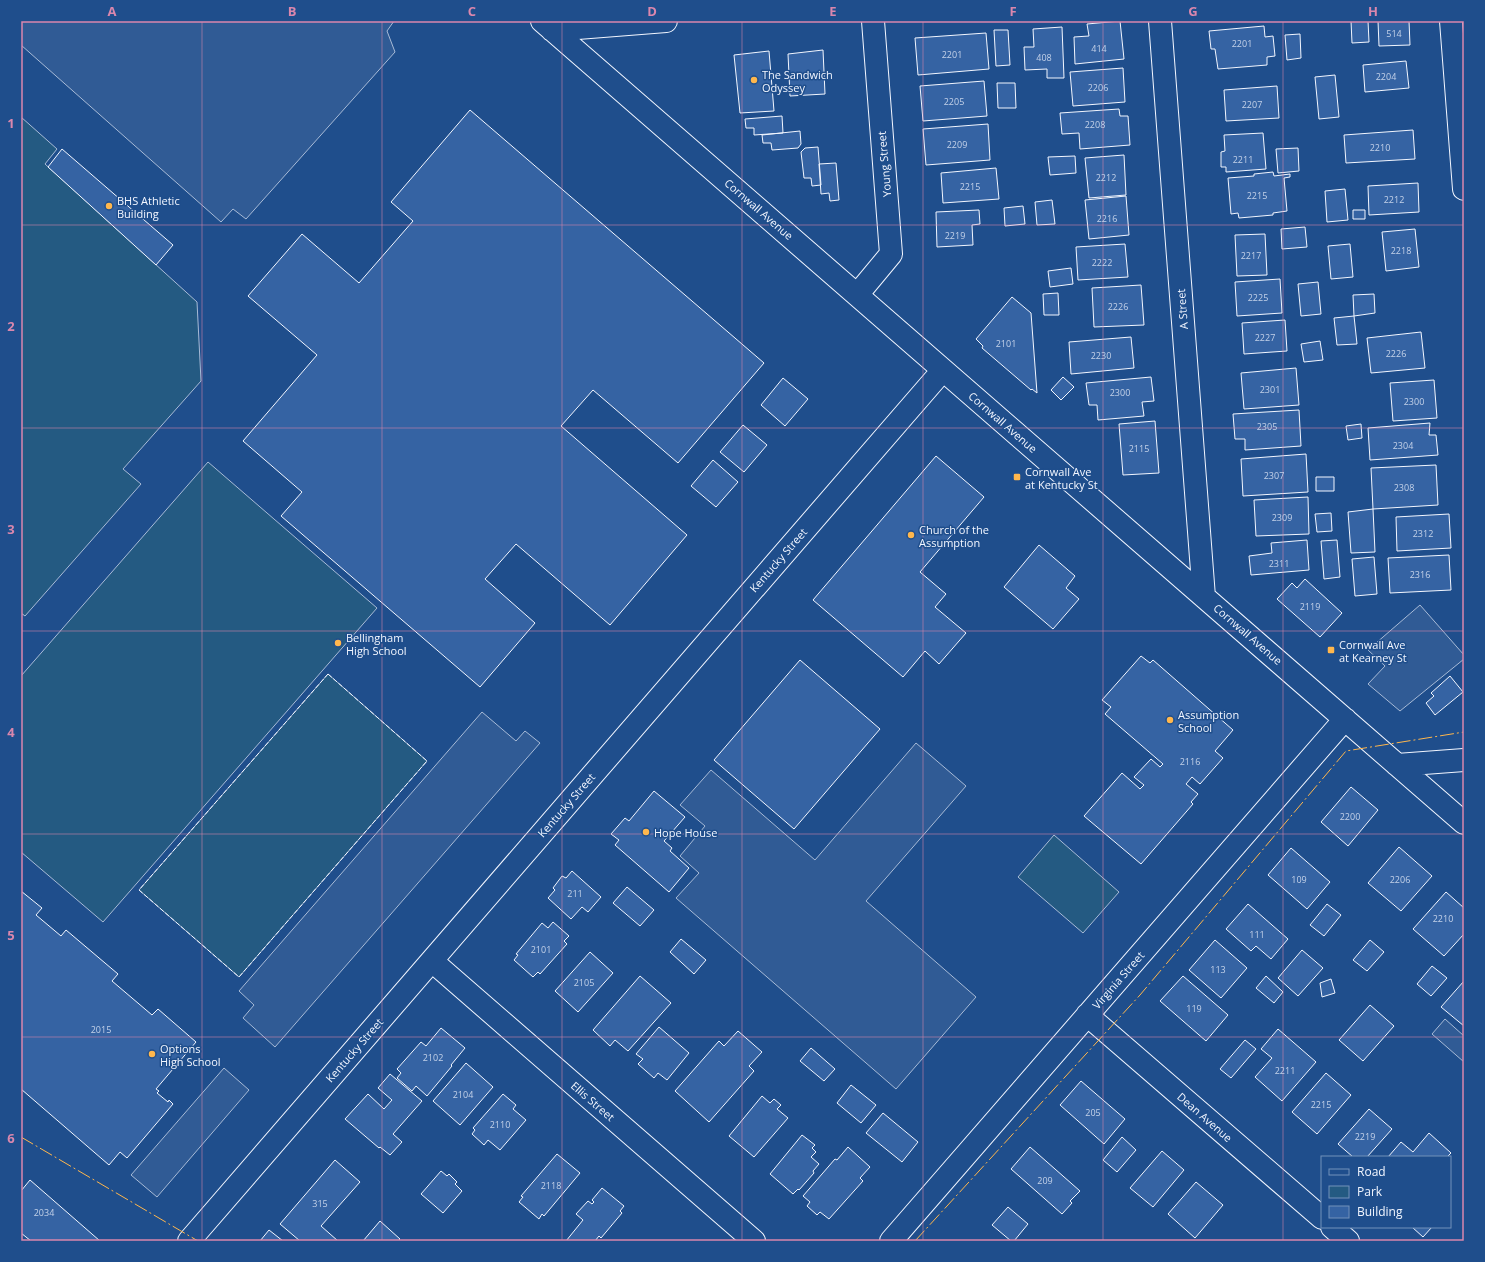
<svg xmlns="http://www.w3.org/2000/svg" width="1485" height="1262" font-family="'Open Sans',sans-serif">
	<rect width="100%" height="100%" fill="#1f4e8c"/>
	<!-- green -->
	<path fill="#245a82" stroke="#a8bbd7" d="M21 117 57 149 45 164 197 302 201 381 123 469 141 484 25 616 21 613Z
		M208 462 377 608 103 922 21 852V676Z
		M328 674 427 761 239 977 139 890Z
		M1054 835 1119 892 1083 933 1018 877Z"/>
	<!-- parking -->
	<path fill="#305b95" stroke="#a8bbd7" d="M21 21H394L387 31 395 52 246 219 233 209 221 222 21 45Z
		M1420 605 1464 655V659L1400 711 1368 684 1385 666 1368 650Z
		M482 712 516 741 525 731 540 743 275 1047 243 1018 254 1005 239 991Z
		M916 743 966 786 866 901 976 997 896 1089 676 898 699 873 680 856 705 826 680 805 711 770 815 860Z
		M1445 1019 1464 1036V1062L1432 1034Z
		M224 1068 249 1090 157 1197 131 1175Z"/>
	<!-- building -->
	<path fill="#3563a3" stroke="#f2f6ff" d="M1120 21 1124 59 1075 64 1074 37 1089 36 1087 24Z
		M1351 21H1368L1369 42 1352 43Z
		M1378 21H1409L1410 45 1379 46Z
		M1264 26 1265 37 1273 36 1275 56 1267 57V65L1218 69 1215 49H1211L1209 31Z
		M1062 27 1064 78H1047V69L1025 70 1024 47H1034L1033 29Z
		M994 30H1008L1010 65 996 66Z
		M986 33 989 69 918 75 915 38Z
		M1300 34 1301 58 1287 60 1285 35Z
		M823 50 825 94 790 96 788 54Z
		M769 51 774 111 740 113 734 55Z
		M1406 61 1409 88 1365 92 1363 65Z
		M1123 68 1125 102 1073 106 1070 72Z
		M1335 75 1339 117 1319 119 1315 77Z
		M984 81 987 116 923 121 920 86Z
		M997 83H1015L1016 108H998Z
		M1277 86 1279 118 1226 121 1224 90Z
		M1119 109 1120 116H1128L1130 145 1080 149 1079 133 1062 134 1060 113Z
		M470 110 764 363 678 463 593 390 561 426 687 535 610 625 516 544 485 579 535 623 480 687 281 516 302 492 243 441 317 355 248 296 302 234 359 283 413 221 391 202Z
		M782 116 783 133 754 135V128H746L745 119Z
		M988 124 990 160 926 165 923 129Z
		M1413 130 1415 159 1346 163 1344 135Z
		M800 131 801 144 798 148 772 150 771 143H763L762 135Z
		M1263 133 1266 169 1226 172V167H1221V152L1225 151 1224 135Z
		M818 147 821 185 812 186 811 178H804L801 152 805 148Z
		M1298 148 1299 171 1278 173 1276 149Z
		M62 149 173 245 156 265 48 167Z
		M1124 155 1126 195 1089 198 1085 158Z
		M1075 156 1076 173 1050 175 1048 157Z
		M836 163 839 200 830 201 829 193 821 194 819 164Z
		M996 168 999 199 943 203 941 173Z
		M1273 172 1274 176 1290 174V177L1284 178 1287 211 1273 213V215L1239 218 1238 213 1231 214 1228 178 1254 176V174Z
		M1418 183 1419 212 1369 215 1368 186Z
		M1345 189 1348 220 1327 222 1325 191Z
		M1126 196 1129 235 1089 239 1085 200Z
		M1052 200 1055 224 1037 225 1035 202Z
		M1023 206 1025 224 1005 226 1004 208Z
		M979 210 980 224 972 225 973 245 937 247 936 212Z
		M1353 210H1365V219H1353Z
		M1305 227 1307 247 1282 249 1281 229Z
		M1415 229 1419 267 1386 271 1382 232Z
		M1265 234 1267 275 1237 276 1235 235Z
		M1125 244 1128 277 1078 280 1076 247Z
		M1350 244 1353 277 1331 279 1328 246Z
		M1071 268 1073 284 1050 287 1048 271Z
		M1280 279 1282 313 1237 316 1235 282Z
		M1318 282 1321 314 1301 316 1298 284Z
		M1141 285 1144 325 1094 327 1092 288Z
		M1058 293 1059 315H1044L1043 294Z
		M1374 294 1375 313 1354 316 1353 295Z
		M1012 297 1031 313 1037 393 1032 389 1031 390 982 348 983 346 976 339Z
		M1354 316 1357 344 1337 345 1334 318Z
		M1285 320 1287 351 1244 354 1242 323Z
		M1421 332 1425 368 1371 373 1367 338Z
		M1131 337 1134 368 1071 374 1069 342Z
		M1320 341 1323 360 1304 362 1301 344Z
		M1296 368 1299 405 1244 409 1241 373Z
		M1063 377 1074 387 1061 400 1051 390Z
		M1151 377 1154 401 1142 402 1144 416 1098 420 1097 405H1089L1086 383Z
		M783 378 808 399 785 426 761 405Z
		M1434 380 1437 418 1393 421 1390 383Z
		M1299 410 1301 446 1245 450V439H1235L1233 414Z
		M1155 421 1159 473 1123 475 1119 424Z
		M1430 423 1429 435H1436L1438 455 1370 460 1368 428Z
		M1361 424 1362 438 1348 440 1346 426Z
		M743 425 767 445 744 472 720 452Z
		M1306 454 1308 492 1243 496 1241 459Z
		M936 456 984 497 920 572 946 594 935 607 966 633 939 664 925 651 903 677 813 600Z
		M713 460 738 482 716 507 691 486Z
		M1436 465 1438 505 1373 509 1371 468Z
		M1316 477H1334V491H1316Z
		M1308 497 1309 534 1256 536 1254 500Z
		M1373 509 1375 552 1351 553 1348 512Z
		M1331 513 1332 531 1317 532 1315 514Z
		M1449 514 1451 548 1397 551 1396 517Z
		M1307 540 1309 570 1251 575 1249 556 1272 553 1271 543Z
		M1337 540 1340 577 1324 579 1321 541Z
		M1039 545 1075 576 1066 588 1079 599 1053 629 1004 587Z
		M1449 555 1451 590 1390 593 1388 558Z
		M1374 557 1377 594 1355 596 1352 559Z
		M1305 579 1342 613 1320 637 1277 599 1292 583 1297 588Z
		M1141 656 1150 663 1153 660 1233 730 1215 751 1223 758 1200 784 1192 777 1186 784 1198 794 1191 802 1193 804 1141 864 1084 816 1122 773 1140 789 1144 785 1134 777 1151 759 1160 767 1163 764 1105 714 1111 707 1102 700Z
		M800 660 880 729 794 829 714 760Z
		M1450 676 1463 692 1435 715 1426 703 1434 696 1431 693Z
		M1351 787 1378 810 1348 846 1321 822Z
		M654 791 685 817 664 841 672 848 670 851 689 868 669 892 615 845 619 840 611 834 625 818 629 821Z
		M1399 847 1432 876 1401 911 1368 883Z
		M1291 848 1330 882 1307 909 1268 875Z
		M572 871 601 897 588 912 582 907 571 919 548 898 555 890 553 888 562 876 566 878Z
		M627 887 654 910 640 926 613 903Z
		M21 891 42 908 36 915 61 936 66 930 118 974 112 981 152 1015 158 1009 196 1042 156 1089 159 1091 157 1093 168 1102 169 1100 173 1104 127 1158 120 1152 109 1165 21 1089Z
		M1446 892 1464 908V934L1444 956 1413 929Z
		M1248 904 1288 939 1271 959 1256 946 1251 951 1226 929Z
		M1327 904 1341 915 1324 936 1310 925Z
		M553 922 569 936 564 941 567 944 540 974 538 972 533 977 514 960 518 955 516 954 542 923 548 928Z
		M681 939 706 960 694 974 670 952Z
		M1215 940 1247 968 1221 998 1189 970Z
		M1370 940 1384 952 1367 971 1353 960Z
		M1302 950 1323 968 1298 996 1278 978Z
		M590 952 613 973 578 1012 555 991Z
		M1432 966 1447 978 1431 996 1417 984Z
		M640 976 671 1003 628 1051 615 1040 610 1046 593 1030Z
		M1183 976 1228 1015 1206 1041 1160 1001Z
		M1266 976 1283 992 1274 1003 1256 988Z
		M1331 979 1335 993 1322 997 1320 983Z
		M1464 981V1026L1441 1007Z
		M1370 1005 1394 1026 1363 1061 1339 1040Z
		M659 1027 689 1053 667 1080 658 1073 654 1078 638 1064 643 1059 636 1054Z
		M441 1028 465 1048 451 1065 452 1066 427 1096 416 1086 412 1091 397 1078 401 1073 397 1069 421 1042 426 1046Z
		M1278 1029 1316 1062 1282 1101 1255 1077 1272 1058 1261 1049Z
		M738 1031 762 1052 749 1066 754 1071 709 1122 675 1091 719 1041 724 1046Z
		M1245 1040 1256 1049 1231 1078 1220 1069Z
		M811 1048 835 1069 824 1081 800 1061Z
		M466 1063 493 1087 460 1125 433 1101Z
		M1326 1073 1351 1095 1317 1134 1292 1112Z
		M390 1074 422 1101 393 1134 402 1142 390 1155 380 1147 379 1148 345 1119 368 1094 384 1109 392 1100 378 1088Z
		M1081 1081 1125 1119 1104 1144 1060 1105Z
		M851 1085 876 1105 861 1123 837 1103Z
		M503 1094 516 1105 513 1109 526 1120 500 1150 488 1140 484 1145 472 1134 475 1130 473 1128Z
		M762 1096 770 1103 774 1099 781 1105 777 1109 788 1118 754 1157 729 1136Z
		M1369 1109 1392 1129 1367 1157H1353L1338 1144Z
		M883 1113 918 1142 902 1162 866 1133Z
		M1429 1133 1451 1153 1447 1157H1388L1401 1142 1413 1152Z
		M802 1135 815 1145 812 1148 816 1152 811 1157 819 1164 813 1171 814 1173 799 1190 798 1189 793 1194 770 1174Z
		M1122 1137 1136 1150 1117 1172 1103 1160Z
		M848 1147 870 1167 860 1178 863 1181 829 1219 820 1212 817 1215 807 1206 810 1202 803 1196 835 1159 837 1160Z
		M1030 1147 1080 1191 1070 1201 1072 1203 1062 1214 1011 1169Z
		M1162 1151 1184 1170 1153 1207 1130 1188Z
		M557 1154 580 1173 544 1216 542 1214 539 1219 519 1202 523 1197 521 1196Z
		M335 1160 360 1182 321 1226 338 1241H300L280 1224Z
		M441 1171 447 1176 449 1174 457 1182 455 1184 462 1191 443 1213 421 1194Z
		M30 1180 100 1241H31L21 1233V1191Z
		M1196 1182 1223 1205 1195 1238 1168 1214Z
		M602 1188 624 1206 620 1211 622 1213 601 1238 599 1236 595 1241H566L583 1220 576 1214 588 1201 592 1204 594 1202 592 1200Z
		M1008 1207 1028 1224 1014 1241H1011L992 1225Z
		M380 1221 400 1239 398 1241H363Z
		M1412 1227H1432L1423 1237Z
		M269 1230 283 1241H260Z"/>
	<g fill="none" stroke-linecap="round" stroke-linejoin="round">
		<!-- minor casing -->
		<g stroke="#f2f6ff" stroke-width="24">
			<path id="minor" d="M542 21 1464 823
				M1160 21 1204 597
				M1451 21 1464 189
				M556 22 552 30 666 21
				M857 295 891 254 873 21
				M1397 765 1464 760
				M432 961 754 1241
				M1087 1015 1322 1218
				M1332 1227 1348 1241
				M189 1241 943 370
				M891 1241 1345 719"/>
		</g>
		<!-- minor -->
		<use href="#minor" stroke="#1f4e8c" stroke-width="22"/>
		<!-- fence -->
		<path stroke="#f2f6ff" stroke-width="1" stroke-dasharray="5 2" stroke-linecap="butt" d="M328 674 427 761 239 977 139 890Z"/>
		<!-- power -->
		<path stroke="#ffb74d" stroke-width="1" stroke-dasharray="14 3 2 3" stroke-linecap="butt" d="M21 1137 198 1241
			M915 1241 1140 995 1346 751 1464 732"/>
	</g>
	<!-- grid -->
	<path fill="none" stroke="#da87ad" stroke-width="1" stroke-opacity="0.55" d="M202 21V1241M382 21V1241M562 21V1241M742 21V1241M923 21V1241M1103 21V1241M1283 21V1241M21 225H1464M21 428H1464M21 631H1464M21 834H1464M21 1037H1464"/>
	<!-- markers -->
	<g fill="#ffb74d" stroke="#1f4e8c" stroke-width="1.5">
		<circle cx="754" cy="80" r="4"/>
		<circle cx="109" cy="206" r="4"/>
		<rect x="1013" y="473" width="8" height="8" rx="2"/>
		<circle cx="911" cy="535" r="4"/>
		<circle cx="338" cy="643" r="4"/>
		<rect x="1327" y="646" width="8" height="8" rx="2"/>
		<circle cx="1170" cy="720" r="4"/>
		<circle cx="646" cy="832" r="4"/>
		<circle cx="152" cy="1054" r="4"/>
	</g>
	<g text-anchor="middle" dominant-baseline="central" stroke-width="3" stroke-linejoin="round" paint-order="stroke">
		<!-- number labels -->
		<g font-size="9" fill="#c3d1e8">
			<text x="1394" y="33">514</text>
			<text x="1242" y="43">2201</text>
			<text x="1099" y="48">414</text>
			<text x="952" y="54">2201</text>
			<text x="1044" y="57">408</text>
			<text x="1386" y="76">2204</text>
			<text x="1098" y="87">2206</text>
			<text x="954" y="101">2205</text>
			<text x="1252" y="104">2207</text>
			<text x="1095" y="124">2208</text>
			<text x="957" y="144">2209</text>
			<text x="1380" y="147">2210</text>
			<text x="1243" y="159">2211</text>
			<text x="1106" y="177">2212</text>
			<text x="970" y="186">2215</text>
			<text x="1257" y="195">2215</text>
			<text x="1394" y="199">2212</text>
			<text x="1107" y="218">2216</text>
			<text x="955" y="235">2219</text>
			<text x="1401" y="250">2218</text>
			<text x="1251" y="255">2217</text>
			<text x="1102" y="262">2222</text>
			<text x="1258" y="297">2225</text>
			<text x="1118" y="306">2226</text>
			<text x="1265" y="337">2227</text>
			<text x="1006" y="343">2101</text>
			<text x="1396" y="353">2226</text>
			<text x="1101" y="355">2230</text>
			<text x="1270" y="389">2301</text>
			<text x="1120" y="392">2300</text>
			<text x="1414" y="401">2300</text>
			<text x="1267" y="426">2305</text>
			<text x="1403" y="445">2304</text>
			<text x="1139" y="448">2115</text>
			<text x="1274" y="475">2307</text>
			<text x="1404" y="487">2308</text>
			<text x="1282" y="517">2309</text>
			<text x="1423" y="533">2312</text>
			<text x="1279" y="563">2311</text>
			<text x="1420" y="574">2316</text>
			<text x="1310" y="606">2119</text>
			<text x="1190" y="761">2116</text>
			<text x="1350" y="816">2200</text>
			<text x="1299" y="879">109</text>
			<text x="1400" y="879">2206</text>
			<text x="575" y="893">211</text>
			<text x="1443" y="918">2210</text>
			<text x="1257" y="934">111</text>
			<text x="541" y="949">2101</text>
			<text x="1218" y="969">113</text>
			<text x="584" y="982">2105</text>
			<text x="1194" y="1008">119</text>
			<text x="101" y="1029">2015</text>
			<text x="433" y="1057">2102</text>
			<text x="1285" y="1070">2211</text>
			<text x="463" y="1094">2104</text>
			<text x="1321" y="1104">2215</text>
			<text x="1093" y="1112">205</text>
			<text x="500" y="1124">2110</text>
			<text x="1365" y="1136">2219</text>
			<text x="1045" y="1180">209</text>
			<text x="551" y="1185">2118</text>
			<text x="320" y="1203">315</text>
			<text x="44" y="1212">2034</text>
		</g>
		<!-- poi labels -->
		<g font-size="11" fill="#f2f6ff" stroke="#1f4e8c" text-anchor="start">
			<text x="762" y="74">The Sandwich<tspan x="762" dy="13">Odyssey</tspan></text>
			<text x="117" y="200">BHS Athletic<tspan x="117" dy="13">Building</tspan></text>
			<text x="1025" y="471">Cornwall Ave<tspan x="1025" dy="13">at Kentucky St</tspan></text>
			<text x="919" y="529">Church of the<tspan x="919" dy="13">Assumption</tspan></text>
			<text x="346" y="637">Bellingham<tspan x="346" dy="13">High School</tspan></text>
			<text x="1339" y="644">Cornwall Ave<tspan x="1339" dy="13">at Kearney St</tspan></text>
			<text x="1178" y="714">Assumption<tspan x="1178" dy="13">School</tspan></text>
			<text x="654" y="832">Hope House</text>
			<text x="160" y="1048">Options<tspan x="160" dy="13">High School</tspan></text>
		</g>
		<!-- street labels -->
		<g font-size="11" fill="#f2f6ff" stroke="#1f4e8c">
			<text transform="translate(884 164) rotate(-95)">Young Street</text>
			<text transform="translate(759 209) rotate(41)">Cornwall Avenue</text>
			<text transform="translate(1182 309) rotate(-94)">A Street</text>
			<text transform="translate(1003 422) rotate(41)">Cornwall Avenue</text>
			<text transform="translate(778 560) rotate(-49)">Kentucky Street</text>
			<text transform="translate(1248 634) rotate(41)">Cornwall Avenue</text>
			<text transform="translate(566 805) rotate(-49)">Kentucky Street</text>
			<text transform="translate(1118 980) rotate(-49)">Virginia Street</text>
			<text transform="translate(354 1050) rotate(-49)">Kentucky Street</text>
			<text transform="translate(593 1101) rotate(41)">Ellis Street</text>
			<text transform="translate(1205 1117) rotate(41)">Dean Avenue</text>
		</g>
	</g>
	<!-- border -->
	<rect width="1485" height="1262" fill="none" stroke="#1f4e8c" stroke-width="44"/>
	<!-- legend -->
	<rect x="1321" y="1156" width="130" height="72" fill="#1f4e8c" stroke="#7391ba"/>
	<rect x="1329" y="1169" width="20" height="6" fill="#1f4e8c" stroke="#7391ba"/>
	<text x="1357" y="1176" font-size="12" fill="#f2f6ff">Road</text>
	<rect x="1329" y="1186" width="20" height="12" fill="#245a82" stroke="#7391ba"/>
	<text x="1357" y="1196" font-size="12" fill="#f2f6ff">Park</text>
	<rect x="1329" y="1206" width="20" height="12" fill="#3563a3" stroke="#7391ba"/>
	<text x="1357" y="1216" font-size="12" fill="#f2f6ff">Building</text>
	<rect x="22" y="22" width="1441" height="1218" fill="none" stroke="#da87ad" stroke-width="1.5"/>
	<g font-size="13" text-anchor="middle" font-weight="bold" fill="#da87ad">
		<text x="112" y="16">A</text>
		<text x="292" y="16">B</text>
		<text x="472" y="16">C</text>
		<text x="652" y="16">D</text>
		<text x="833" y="16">E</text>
		<text x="1013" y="16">F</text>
		<text x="1193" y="16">G</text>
		<text x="1373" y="16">H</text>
		<text x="11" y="128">1</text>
		<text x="11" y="331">2</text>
		<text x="11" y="534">3</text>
		<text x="11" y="737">4</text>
		<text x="11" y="940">5</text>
		<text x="11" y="1143">6</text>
	</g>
</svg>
